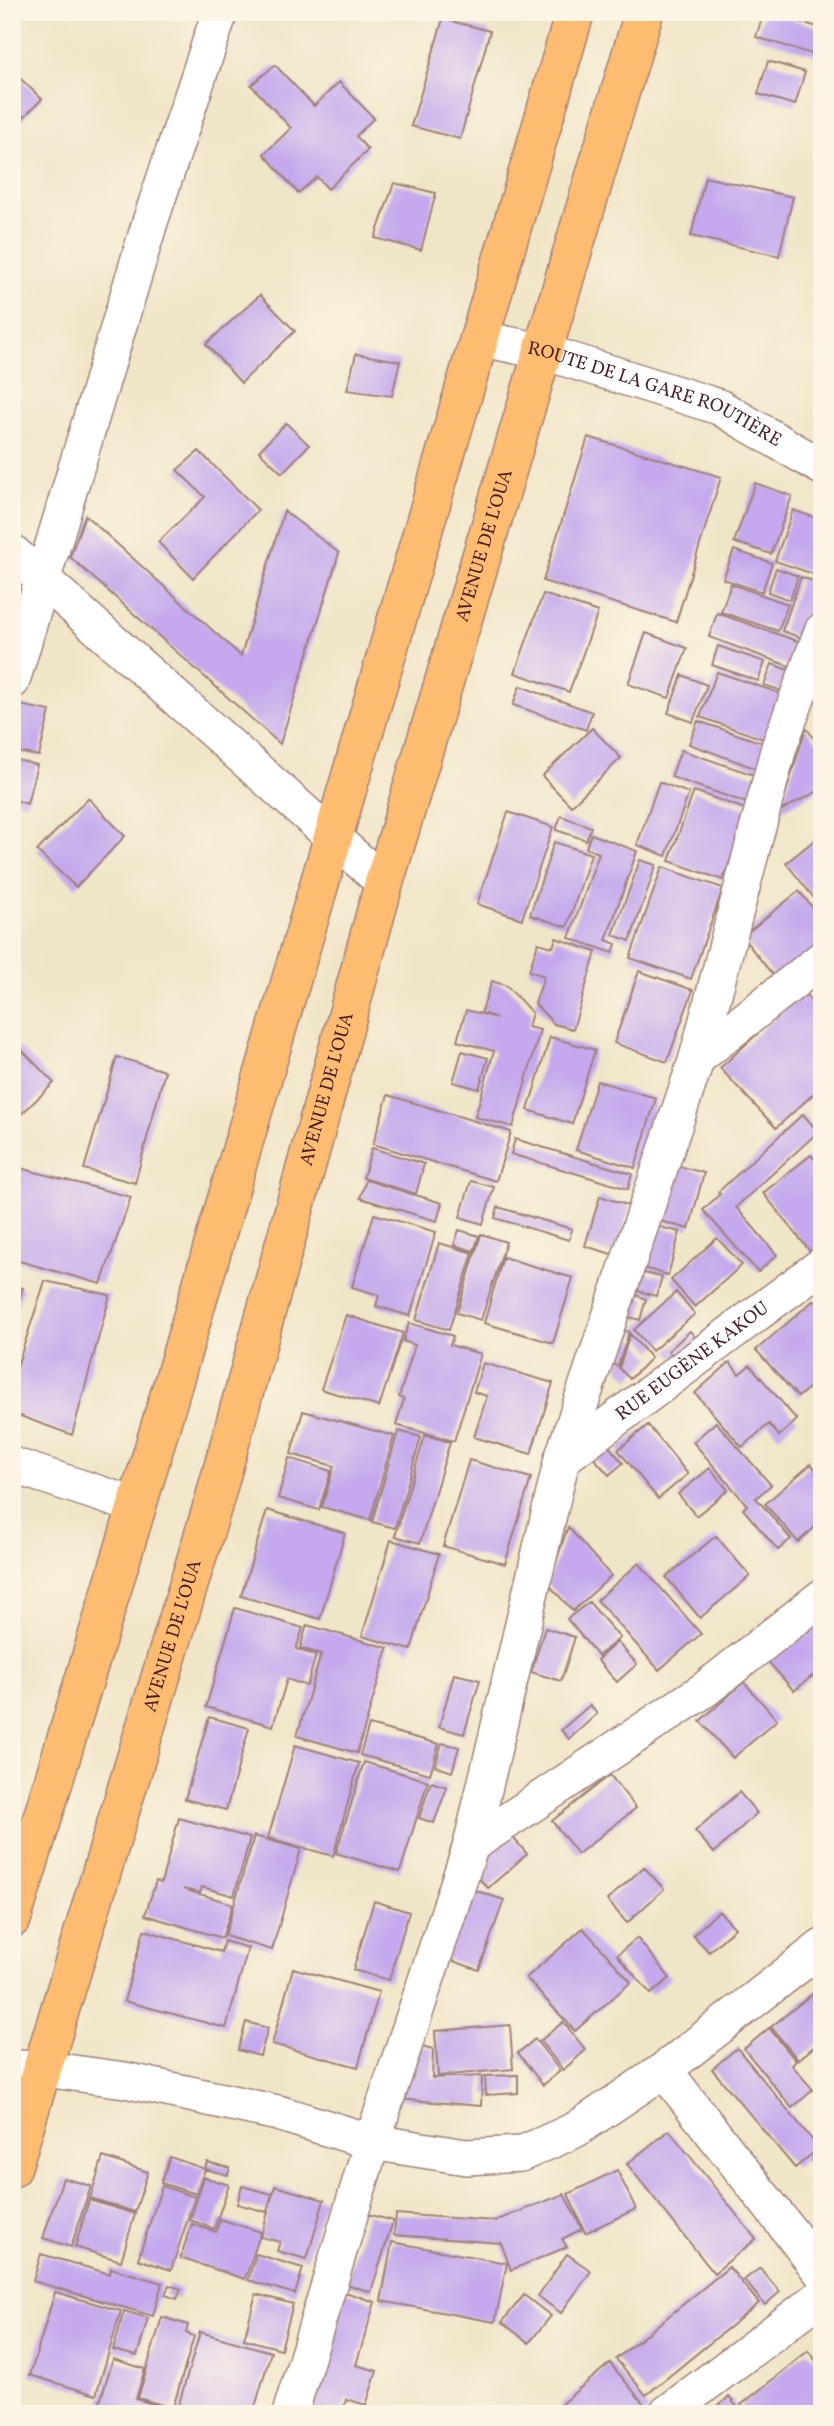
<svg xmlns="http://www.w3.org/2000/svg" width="834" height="2426" font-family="Vollkorn,serif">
	<rect width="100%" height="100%" fill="#fcf5e5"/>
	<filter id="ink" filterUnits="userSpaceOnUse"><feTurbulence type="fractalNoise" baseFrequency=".0143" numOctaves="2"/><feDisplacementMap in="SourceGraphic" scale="14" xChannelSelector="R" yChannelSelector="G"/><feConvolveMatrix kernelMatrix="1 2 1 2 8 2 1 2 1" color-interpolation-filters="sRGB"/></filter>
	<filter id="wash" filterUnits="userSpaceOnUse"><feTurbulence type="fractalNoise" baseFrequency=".00686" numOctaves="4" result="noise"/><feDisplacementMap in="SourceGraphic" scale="28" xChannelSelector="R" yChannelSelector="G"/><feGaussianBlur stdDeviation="1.57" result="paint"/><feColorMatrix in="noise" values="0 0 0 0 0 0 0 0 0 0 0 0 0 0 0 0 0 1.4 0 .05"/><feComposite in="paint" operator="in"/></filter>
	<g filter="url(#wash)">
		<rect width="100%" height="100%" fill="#f1e5c7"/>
		<g id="blocks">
			<!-- building -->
			<path fill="#c5a8ed" d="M764 12 822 28V57L756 37Z
				M443 19 490 31 460 139 411 126Z
				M768 61 805 72 795 105 758 94Z
				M275 65 314 106 339 82 374 118 356 136 368 150 328 189 317 177 298 193 264 154 291 128 251 85Z
				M12 71 42 99 12 129Z
				M705 177 793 197 779 256 691 236Z
				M394 183 436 193 421 250 375 238Z
				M260 295 295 331 241 383 206 344Z
				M356 354 400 361 392 396 347 390Z
				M286 423 309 445 282 473 259 451Z
				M588 437 721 477 676 622 543 581Z
				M199 451 258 510 193 578 158 542 205 497 177 470Z
				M755 483 792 496 771 554 734 542Z
				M793 510 822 520V577L775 561Z
				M284 511 339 553 280 744 70 557 85 515 241 656Z
				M734 550 772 563 762 592 723 579Z
				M776 568 798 576 790 600 768 592Z
				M801 577 822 584V608L810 641 782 631Z
				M731 584 788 604 778 631 721 612Z
				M543 594 598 612 569 692 515 673Z
				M717 613 806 644 797 669 709 637Z
				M646 633 687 648 669 698 628 684Z
				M718 646 765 662 758 681 712 665Z
				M772 664 799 674 792 694 764 685Z
				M717 672 791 697 775 743 700 717Z
				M682 675 707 685 693 722 668 713Z
				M520 686 592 712 586 730 513 705Z
				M20 705 50 711 39 756 12 751V737Z
				M698 721 772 746 763 771 689 744Z
				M592 728 621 758 571 806 542 776Z
				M806 728 822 748V789L780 811Z
				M681 750 757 776 747 803 671 777Z
				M13 759 37 765 27 804 12 799Z
				M659 782 689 793 666 856 637 845Z
				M694 791 748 810 723 880 669 861Z
				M88 798 125 836 76 887 37 851Z
				M508 812 553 827 522 919 477 904Z
				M561 816 591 827 586 840 556 830Z
				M591 834 637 851 606 940 616 944 613 953 569 938 599 853 586 848Z
				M822 834V908L786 863Z
				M554 842 591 854 567 927 530 915Z
				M640 860 656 865 630 941 613 935Z
				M662 867 723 888 691 979 630 958Z
				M799 891 822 919V946L778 981 742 937Z
				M556 938 596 952 573 1029 554 1024 535 1004 544 976 529 971 538 943 553 947Z
				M639 971 693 990 667 1062 614 1043Z
				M492 981 507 986 532 1013 528 1027 540 1030 513 1127 475 1117 494 1051 457 1041 466 1010 497 1018 481 1013Z
				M803 992 822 1013V1086L776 1128 720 1068Z
				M550 1037 595 1050 572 1124 528 1110Z
				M20 1048 54 1083 12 1123V1055Z
				M462 1051 488 1058 479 1089 453 1082Z
				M117 1057 165 1071 135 1183 84 1169Z
				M597 1081 656 1098 635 1168 576 1150Z
				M388 1095 511 1132 496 1181 373 1144Z
				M803 1114 818 1132 736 1207 777 1255 758 1272 703 1210 720 1194 718 1192Z
				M515 1139 632 1174 628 1189 511 1154Z
				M372 1148 424 1164 416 1194 363 1178Z
				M811 1155 822 1168V1257L817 1260 763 1193Z
				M665 1162 704 1173 689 1229 649 1218Z
				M12 1166 131 1197 101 1284 12 1259Z
				M366 1180 442 1203 437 1221 360 1198Z
				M471 1181 494 1187 483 1224 460 1217Z
				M600 1196 630 1206 615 1255 585 1246Z
				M498 1207 572 1229 569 1240 495 1218Z
				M374 1214 436 1232 410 1316 376 1306 379 1295 352 1287Z
				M648 1224 680 1232 668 1275 636 1266Z
				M459 1230 479 1236 474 1251 454 1245Z
				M481 1234 506 1242 481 1320 457 1313Z
				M717 1238 742 1265 695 1307 671 1280Z
				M439 1243 473 1253 449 1330 416 1320Z
				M503 1257 573 1278 553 1343 484 1323Z
				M635 1271 662 1277 656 1296 631 1289Z
				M45 1281 110 1295 72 1435 12 1413V1382Z
				M12 1285 23 1288 13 1320H12Z
				M676 1292 695 1314 652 1351 634 1330Z
				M633 1294 646 1299 640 1320 625 1316Z
				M814 1300 822 1309V1377L798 1397 756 1350Z
				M346 1315 403 1333 379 1407 321 1389Z
				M409 1323 453 1336 450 1345 481 1354 454 1441 396 1425 404 1399 399 1397 415 1345 403 1341Z
				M618 1328 629 1332 618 1366 608 1363Z
				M690 1331 698 1341 677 1361 668 1351Z
				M630 1334 651 1358 630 1379 619 1368Z
				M730 1362 739 1374 750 1365 797 1420 779 1436 769 1424 742 1447 695 1393Z
				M483 1363 553 1383 531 1454 474 1437 487 1396 474 1392Z
				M303 1411 394 1436 370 1520 322 1507 334 1466 291 1454Z
				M716 1422 771 1485 756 1498 791 1539 778 1550 743 1509 747 1505 693 1442Z
				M648 1425 688 1474 658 1499 618 1450Z
				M398 1431 421 1437 395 1528 372 1522Z
				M425 1435 450 1442 420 1543 395 1536Z
				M607 1444 623 1463 609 1475 593 1457Z
				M289 1458 331 1471 319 1510 278 1498Z
				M469 1460 531 1478 505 1564 443 1546Z
				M811 1464 822 1477V1521L798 1542 765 1504Z
				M710 1468 728 1490 696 1516 678 1494Z
				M267 1510 345 1533 320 1619 241 1596Z
				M568 1527 611 1576 573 1611 548 1584Z
				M716 1536 750 1576 700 1618 666 1577Z
				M391 1540 439 1554 411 1650 362 1636Z
				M639 1563 701 1634 659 1670 597 1600Z
				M589 1602 620 1638 598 1656 567 1619Z
				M235 1608 303 1628 296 1649 316 1655 307 1686 287 1679 273 1726 206 1707Z
				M822 1616V1684L812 1676 794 1691 765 1658Z
				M307 1625 388 1648 357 1753 297 1736 321 1654 300 1648Z
				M545 1628 575 1637 561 1681 531 1672Z
				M617 1642 637 1664 617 1682 597 1660Z
				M454 1674 480 1680 464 1734 439 1727Z
				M744 1682 777 1720 733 1758 700 1721Z
				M590 1705 597 1714 569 1739 561 1730Z
				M209 1717 249 1728 226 1810 185 1799Z
				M369 1725 439 1744 430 1774 360 1755Z
				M442 1743 459 1747 452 1772 435 1766Z
				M295 1745 359 1763 333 1856 268 1838Z
				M364 1762 428 1781 400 1872 336 1853Z
				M610 1775 636 1808 578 1854 552 1821Z
				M431 1782 447 1787 434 1823 419 1818Z
				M739 1792 757 1813 714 1853 695 1831Z
				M179 1818 250 1838 234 1896 202 1887 200 1893 183 1889 233 1904 222 1938 145 1915 156 1881 161 1883Z
				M510 1834 527 1854 488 1888 470 1869Z
				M254 1836 301 1849 272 1950 225 1936Z
				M644 1867 664 1889 627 1923 607 1900Z
				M468 1888 504 1900 479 1970 444 1958Z
				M374 1901 409 1912 389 1980 353 1970Z
				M719 1911 735 1928 709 1952 693 1935Z
				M583 1928 631 1982 575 2031 526 1978Z
				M144 1930 221 1952 224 1941 248 1948 226 2028 124 2001Z
				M637 1938 670 1978 651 1994 617 1955Z
				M293 1968 379 1992 358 2067 272 2044Z
				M822 1986V2040L798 2060 771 2027Z
				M246 2022 268 2028 260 2056 238 2050Z
				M563 2022 586 2050 563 2070 540 2041Z
				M510 2025 513 2069 438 2076 435 2031Z
				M769 2028 796 2061 792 2065 813 2090 792 2108 744 2049Z
				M535 2039 560 2071 543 2085 518 2053Z
				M414 2044 433 2049 432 2078 482 2076 481 2106 398 2099Z
				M737 2048 819 2148 795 2168 712 2069Z
				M518 2075V2093L486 2095 485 2076Z
				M669 2130 756 2239 714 2273 627 2164Z
				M822 2153V2173L812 2161Z
				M103 2157 148 2172 135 2212 90 2198Z
				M170 2157 205 2169 196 2194 161 2183Z
				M207 2162 230 2168 228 2175 205 2169Z
				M617 2170 636 2209 585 2233 568 2194Z
				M204 2177 229 2185 214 2229 190 2220Z
				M63 2178 91 2186 71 2247 43 2238Z
				M162 2186 195 2197 171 2270 138 2259Z
				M242 2186 272 2194 267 2212 237 2204Z
				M275 2186 324 2200 307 2259 277 2251 280 2242 261 2237Z
				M564 2194 582 2229 562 2239 567 2247 511 2270 501 2243 394 2235 396 2214 495 2221Z
				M89 2200 135 2214 121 2261 75 2247Z
				M367 2214 393 2221 371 2292 346 2284Z
				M220 2219 261 2232 245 2279 180 2258 192 2224 216 2232Z
				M392 2242 507 2263 495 2322 381 2301Z
				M41 2254 110 2274 111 2268 162 2283 153 2316 33 2281Z
				M256 2254 303 2268 295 2294 248 2280Z
				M567 2254 591 2271 561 2313 538 2296Z
				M729 2267 759 2303 646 2395 616 2359Z
				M760 2268 780 2292 765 2305 744 2280Z
				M169 2285 181 2289 177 2299 165 2295Z
				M55 2292 121 2311 96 2395 30 2375Z
				M345 2292 375 2302 356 2365 377 2371 366 2405 346 2399 341 2414H308Z
				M256 2294 293 2304 281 2349 244 2339Z
				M524 2295 551 2316 529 2343 502 2322Z
				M124 2311 148 2318 137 2356 113 2350Z
				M162 2317 188 2325 186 2333 194 2336 173 2408 138 2398Z
				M200 2332 271 2352 253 2414H176Z
				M808 2351 822 2368V2414H748L741 2405Z
				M113 2359 145 2369 136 2399 173 2410 172 2414 97 2412Z
				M610 2363 649 2410 644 2414H567L560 2405Z
				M729 2397 743 2414H708Z
				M25 2405 55 2413V2414H23Z"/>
		</g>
	</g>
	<g filter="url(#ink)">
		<use href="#blocks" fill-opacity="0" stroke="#9e8279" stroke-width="2"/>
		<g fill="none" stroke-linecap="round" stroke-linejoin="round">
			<!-- minor casing -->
			<g stroke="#9e8279" stroke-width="38">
				<g id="minor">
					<path id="s1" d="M478 338 541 351 719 407 822 467"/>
					<path d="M12 552 384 883"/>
					<path d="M12 681 150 222 220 12"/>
					<path d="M697 1058 822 959"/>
					<path id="s2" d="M562 1459 822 1265"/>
					<path d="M12 1465 137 1506"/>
					<path d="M471 1845 704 1690 822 1597"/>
					<path d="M12 2068 44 2069 125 2080 278 2113 372 2142 466 2157 521 2154 575 2130 664 2070 822 1947"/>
					<path d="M664 2070 822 2273"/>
					<path d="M290 2414 372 2142 471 1845 562 1459 697 1058 779 747 822 631"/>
					<path d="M666 2414 822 2296"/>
				</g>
			</g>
			<!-- major casing -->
			<g stroke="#9e8279" stroke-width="41">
				<g id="major">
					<path d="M12 1918 137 1506 575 12"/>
					<path id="s3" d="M12 2168 214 1501 384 883 644 12"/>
				</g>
			</g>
			<!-- minor -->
			<use href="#minor" stroke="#fff" stroke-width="35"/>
			<!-- major -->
			<use href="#major" stroke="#febc70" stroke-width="38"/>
		</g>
	</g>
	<g text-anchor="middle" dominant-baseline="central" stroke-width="6" stroke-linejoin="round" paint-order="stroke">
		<!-- street labels -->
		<g font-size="19" fill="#4a1f2b" stroke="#fcf5e5">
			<text stroke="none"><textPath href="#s1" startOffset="186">ROUTE DE LA GARE ROUTIÈRE</textPath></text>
			<text stroke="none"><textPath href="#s3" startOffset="1690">AVENUE DE L'OUA</textPath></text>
			<text stroke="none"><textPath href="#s3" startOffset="1124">AVENUE DE L'OUA</textPath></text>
			<text stroke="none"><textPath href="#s2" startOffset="163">RUE EUGÈNE KAKOU</textPath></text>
			<text stroke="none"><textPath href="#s3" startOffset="556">AVENUE DE L'OUA</textPath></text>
		</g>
	</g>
	<!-- margin -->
	<rect width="834" height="2426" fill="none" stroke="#fcf5e5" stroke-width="42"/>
</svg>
